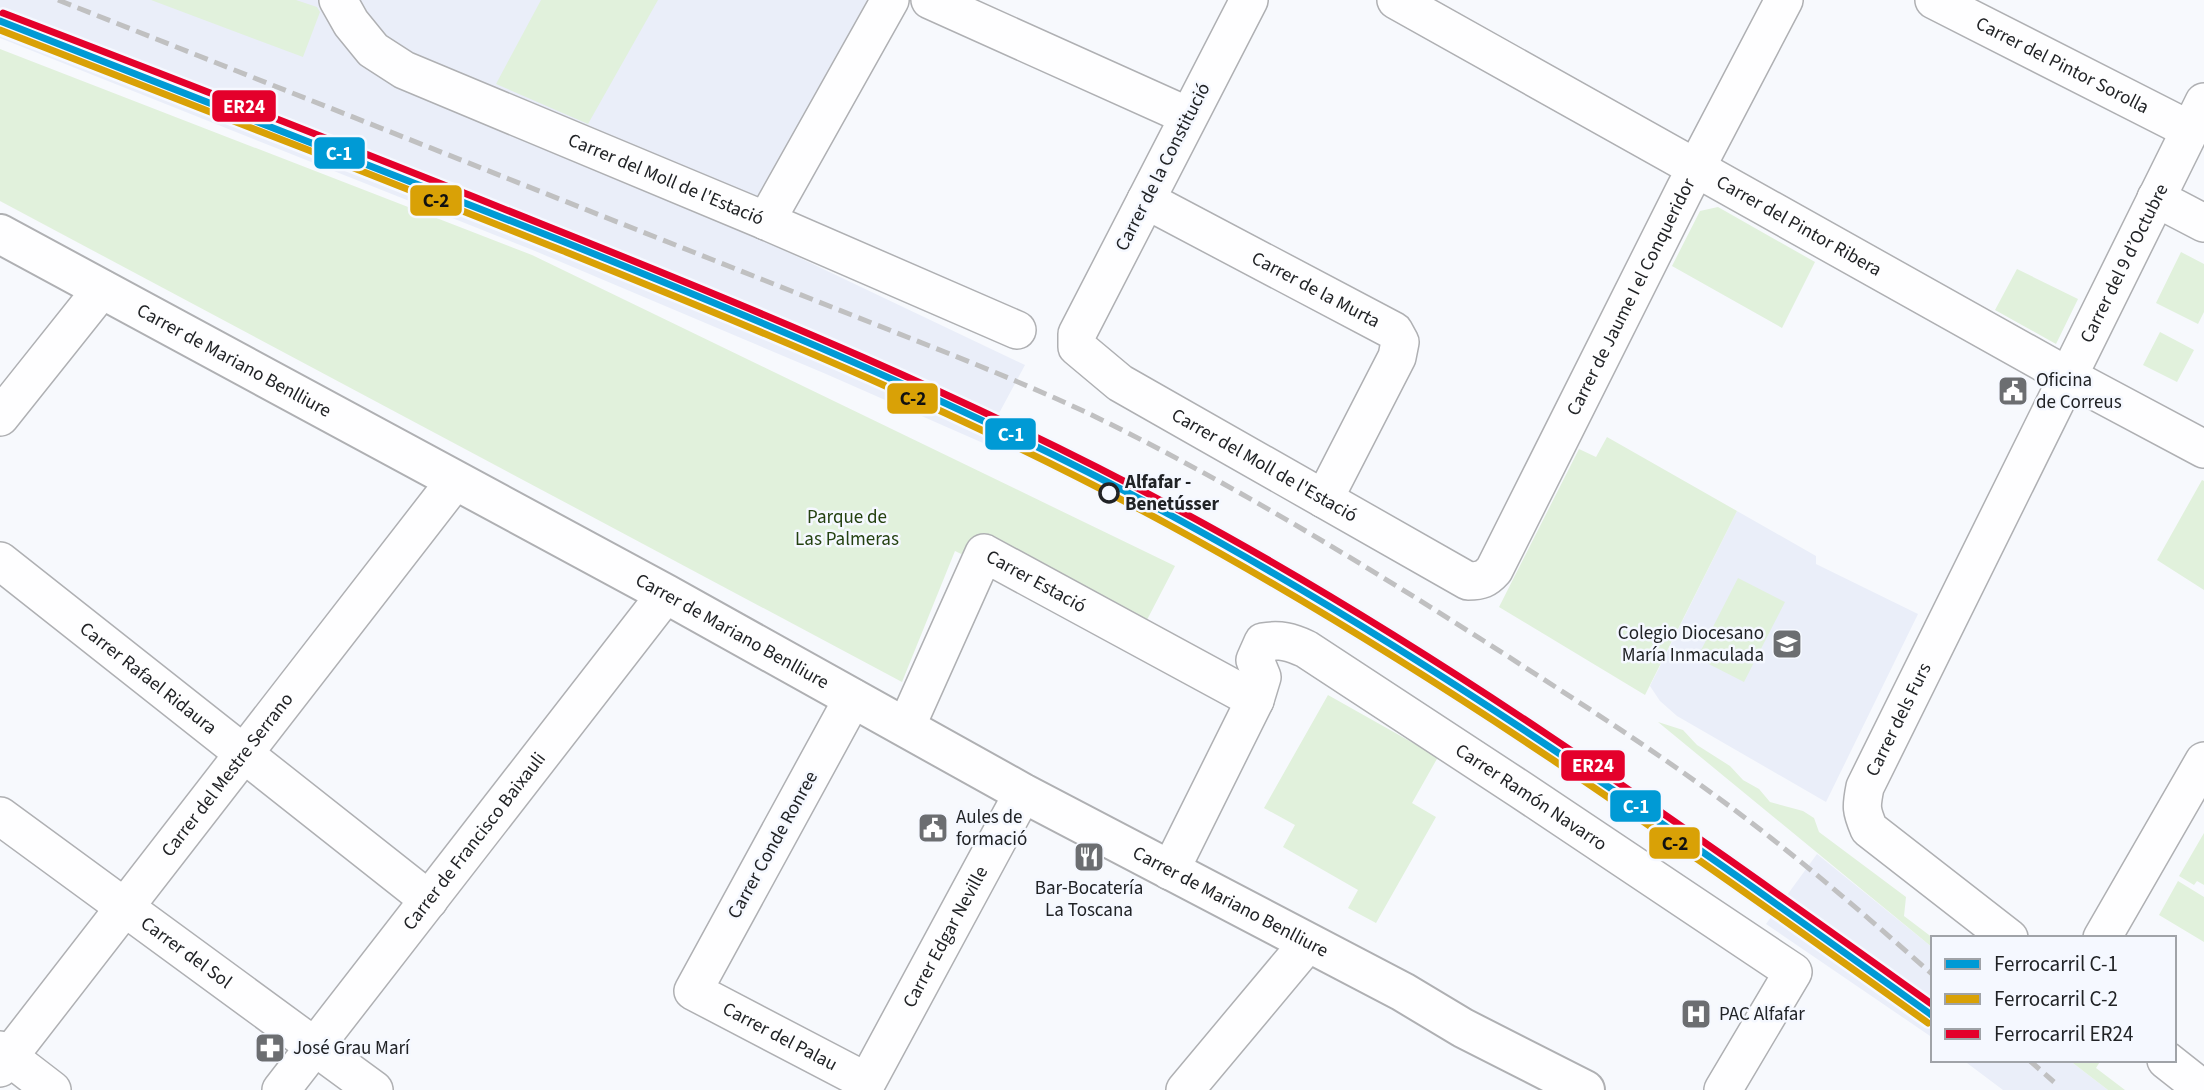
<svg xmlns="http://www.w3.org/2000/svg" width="2204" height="1090" font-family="'Source Sans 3',sans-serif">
	<rect width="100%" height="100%" fill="#f7f9fd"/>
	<!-- built -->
	<path fill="#eaeef9" d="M0 0H890L758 238 1025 365 983 443 826 374 535 251 0 38Z
		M1737 511 1816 556V564L1918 614 1826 802 1677 716 1660 701 1650 686Z
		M1817 854 1933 948V1038L1766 924Z
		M1963 1060H2069L2108 1090H2003Z"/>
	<!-- green -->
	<path fill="#e1f1dc" d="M151 0H296L317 7 320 12 303 57Z
		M541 0H658L588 124 496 84Z
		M0 49 532 255 1175 566 1137 639 955 551 902 682 0 201Z
		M1718 207 1815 262 1782 328 1672 266 1700 211Z
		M2181 252 2204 264V312L2198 324 2156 303Z
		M2017 269 2078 299 2056 344 1995 310Z
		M2160 332 2194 350 2177 382 2143 365Z
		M1607 437 1737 511 1645 695 1499 607 1579 449 1596 457Z
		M2202 480 2204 481V590L2157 560Z
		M1738 578 1785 602 1744 682 1697 658Z
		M1328 695 1438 757 1412 803 1436 817 1376 923 1348 908 1358 890 1283 847 1295 825 1264 808Z
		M1658 722 1683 730 1697 745 1730 766 1743 780 1759 789 1770 802 1803 811 1814 818 1819 832 1906 897 1904 916 1933 938V948Z
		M2204 833V885L2197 881 2194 885 2179 876Z
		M2178 881 2204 897V942L2159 915Z
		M2069 1060H2101L2096 1068 2125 1090H2108Z"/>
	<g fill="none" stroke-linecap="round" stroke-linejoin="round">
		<!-- street casing -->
		<g stroke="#afb0b3" stroke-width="40">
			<g id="street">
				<path id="s1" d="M338 0 351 23 373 50 404 70 766 221 1017 330"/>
				<path d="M930 0 1188 116"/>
				<path id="s2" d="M1249 0 1077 334V347L1120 383 1468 581C1481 581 1486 579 1494 570L1685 189 1784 0"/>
				<path id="s3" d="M1396 0 2069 377 2204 449"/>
				<path id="s4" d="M1934 0 2190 130"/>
				<path d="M2156 198 2204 223"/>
				<path id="s5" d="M1146 200 1394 331 1400 342 1397 357 1324 499"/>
				<path d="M766 221 890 0"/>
				<path d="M0 417 102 289"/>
				<path id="s6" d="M0 561 429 900"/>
				<path id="s7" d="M853 698 693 991 867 1082 1023 793"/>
				<path id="s8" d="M906 727 984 553 1255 700"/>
				<path id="s9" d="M0 816 374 1090"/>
				<path id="s10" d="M1170 871 1255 700 1262 677 1255 660 1263 642C1280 639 1291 642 1306 649L1521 790 1793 972 1723 1090"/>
				<path id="s11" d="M2009 938 1869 829C1861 810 1861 807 1865 787L2204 102"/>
				<path d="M2102 938 2204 761"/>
				<path d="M0 1050 52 1090"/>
				<path d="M2166 1060 2204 1090"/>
				<path id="s12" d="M0 1068 455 481"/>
				<path id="s13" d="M281 1090 666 594"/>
				<path d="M1185 1090 1308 943"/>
			</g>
		</g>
		<!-- secondary casing -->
		<g stroke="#afb0b3" stroke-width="42">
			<g id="secondary">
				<path id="s14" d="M0 234 666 594 1023 793 1403 992 1463 1028 1585 1090"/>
			</g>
		</g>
		<!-- street -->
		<use href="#street" stroke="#fefeff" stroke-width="37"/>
		<!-- secondary -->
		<use href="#secondary" stroke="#fefeff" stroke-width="38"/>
		<!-- rail -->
		<path stroke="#c0c0c1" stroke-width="5" stroke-dasharray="14 7" stroke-linecap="butt" d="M58 0 945 352C1007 377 1068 402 1128 433 1250 495 1368 567 1484 641 1582 704 1680 766 1771 838 1827 882 1880 928 1933 975
			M2029 1060 2054 1082"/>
		<!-- rail-1 casing -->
		<g stroke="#f5f8ff" stroke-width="12">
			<path id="rail-1" d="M0 21C188 93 375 167 562 241 769 324 976 410 1172 516 1439 661 1686 839 1933 1016"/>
		</g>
		<!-- rail-2 casing -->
		<g stroke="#f5f8ff" stroke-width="12">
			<path id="rail-2" d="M0 30C188 102 374 176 561 250 767 333 973 418 1169 525 1435 670 1682 846 1928 1023"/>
		</g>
		<!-- rail-3 casing -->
		<g stroke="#f5f8ff" stroke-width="12">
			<path id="rail-3" d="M3 13C184 82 364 153 544 225 757 310 970 398 1173 507 1440 650 1687 829 1933 1005"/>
		</g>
		<!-- rail-1 -->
		<use href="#rail-1" stroke="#009ad5" stroke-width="7"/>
		<!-- rail-2 -->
		<use href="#rail-2" stroke="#d9a106" stroke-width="7"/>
		<!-- rail-3 -->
		<use href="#rail-3" stroke="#e4002b" stroke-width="7"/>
	</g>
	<!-- icons -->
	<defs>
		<g id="civic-square" transform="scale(1.575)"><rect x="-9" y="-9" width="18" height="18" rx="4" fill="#6c6e71" stroke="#f5f8ff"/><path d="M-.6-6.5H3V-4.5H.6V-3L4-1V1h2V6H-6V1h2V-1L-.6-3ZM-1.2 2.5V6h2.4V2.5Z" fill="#fff"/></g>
		<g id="school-square" transform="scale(1.575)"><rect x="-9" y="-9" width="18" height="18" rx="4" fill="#6c6e71" stroke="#f5f8ff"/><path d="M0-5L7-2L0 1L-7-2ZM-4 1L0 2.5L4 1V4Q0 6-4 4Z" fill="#fff"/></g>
		<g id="restaurant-square" transform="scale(1.575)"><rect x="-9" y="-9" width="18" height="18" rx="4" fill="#6c6e71" stroke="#f5f8ff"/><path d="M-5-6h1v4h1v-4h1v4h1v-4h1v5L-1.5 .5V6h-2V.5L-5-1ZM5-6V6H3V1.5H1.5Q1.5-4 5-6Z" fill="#fff"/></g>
		<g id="hospital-square" transform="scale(1.575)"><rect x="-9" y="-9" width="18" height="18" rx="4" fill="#6c6e71" stroke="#f5f8ff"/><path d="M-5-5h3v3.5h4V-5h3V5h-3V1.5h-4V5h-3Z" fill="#fff"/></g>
		<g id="pharmacy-square" transform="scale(1.575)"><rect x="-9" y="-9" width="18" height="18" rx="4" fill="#6c6e71" stroke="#f5f8ff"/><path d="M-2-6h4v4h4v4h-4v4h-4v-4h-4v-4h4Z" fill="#fff"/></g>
	</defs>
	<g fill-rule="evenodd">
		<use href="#civic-square" x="2013" y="391"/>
		<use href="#school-square" x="1787" y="644"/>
		<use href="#civic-square" x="933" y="828"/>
		<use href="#restaurant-square" x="1089" y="857"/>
		<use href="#hospital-square" x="1696" y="1014"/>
		<use href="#pharmacy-square" x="270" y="1048"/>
	</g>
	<!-- markers -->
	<circle fill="#f5f8ff" stroke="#212326" stroke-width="3.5" cx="1109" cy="493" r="9"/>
	<g text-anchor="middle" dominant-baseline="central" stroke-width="5" stroke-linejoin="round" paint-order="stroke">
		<!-- street labels -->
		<g font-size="19" fill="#212326" stroke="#f5f8ff">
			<text stroke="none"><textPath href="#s4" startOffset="144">Carrer del Pintor Sorolla</textPath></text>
			<text transform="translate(1163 167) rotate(-63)">Carrer de la Constitució</text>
			<text stroke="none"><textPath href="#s1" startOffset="382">Carrer del Moll de l'Estació</textPath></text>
			<text stroke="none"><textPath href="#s3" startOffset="462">Carrer del Pintor Ribera</textPath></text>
			<text stroke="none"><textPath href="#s11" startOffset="805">Carrer del 9 d’Octubre</textPath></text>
			<text stroke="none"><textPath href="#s5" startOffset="192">Carrer de la Murta</textPath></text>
			<text stroke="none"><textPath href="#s2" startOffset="1180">Carrer de Jaume I el Conqueridor</textPath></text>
			<text stroke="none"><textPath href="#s14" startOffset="266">Carrer de Mariano Benlliure</textPath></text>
			<text stroke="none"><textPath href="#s2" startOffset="611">Carrer del Moll de l'Estació</textPath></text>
			<text stroke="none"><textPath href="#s8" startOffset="250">Carrer Estació</textPath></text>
			<text stroke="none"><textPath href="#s14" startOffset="833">Carrer de Mariano Benlliure</textPath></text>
			<text stroke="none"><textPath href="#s6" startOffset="189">Carrer Rafael Ridaura</textPath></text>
			<text stroke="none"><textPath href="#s11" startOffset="296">Carrer dels Furs</textPath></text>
			<text stroke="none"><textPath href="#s12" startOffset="371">Carrer del Mestre Serrano</textPath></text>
			<text stroke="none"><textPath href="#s10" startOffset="567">Carrer Ramón Navarro</textPath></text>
			<text stroke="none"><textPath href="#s13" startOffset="315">Carrer de Francisco Baixauli</textPath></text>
			<text transform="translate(773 845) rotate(-61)">Carrer Conde Ronree</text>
			<text stroke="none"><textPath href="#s14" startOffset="1400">Carrer de Mariano Benlliure</textPath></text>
			<text stroke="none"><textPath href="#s7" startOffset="695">Carrer Edgar Neville</textPath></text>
			<text stroke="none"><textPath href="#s9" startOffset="231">Carrer del Sol</textPath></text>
			<text stroke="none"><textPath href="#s7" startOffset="432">Carrer del Palau</textPath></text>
		</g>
		<!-- poi labels -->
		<g font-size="19" fill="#212326" stroke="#f5f8ff" text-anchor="start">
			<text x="2036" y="380">Oficina<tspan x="2036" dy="22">de Correus</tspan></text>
			<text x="1764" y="633" text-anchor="end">Colegio Diocesano<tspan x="1764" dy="22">María Inmaculada</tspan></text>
			<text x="956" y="817">Aules de<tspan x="956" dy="22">formació</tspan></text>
			<text x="1089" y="888" text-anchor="middle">Bar-Bocatería<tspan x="1089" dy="22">La Toscana</tspan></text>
			<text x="1719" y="1014">PAC Alfafar</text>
			<text x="293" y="1048">José Grau Marí</text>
		</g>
		<!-- stop labels -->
		<g font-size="19" font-weight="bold" fill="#212326" stroke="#f5f8ff" text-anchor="start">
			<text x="1125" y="482">Alfafar -<tspan x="1125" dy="22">Benetússer</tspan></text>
		</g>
		<!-- park labels -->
		<g font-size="19" fill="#244110" stroke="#f5f8ff">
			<text x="847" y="517">Parque de<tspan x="847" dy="22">Las Palmeras</tspan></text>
		</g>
	</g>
	<g stroke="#f5f8ff" stroke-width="2.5">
		<rect x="211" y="89" width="66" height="34" rx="7" fill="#e4002b"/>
		<rect x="313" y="136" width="53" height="34" rx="7" fill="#009ad5"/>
		<rect x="409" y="184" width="54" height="33" rx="7" fill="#d9a106"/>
		<rect x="886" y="382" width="53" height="33" rx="7" fill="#d9a106"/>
		<rect x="984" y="417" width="53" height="34" rx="7" fill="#009ad5"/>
		<rect x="1560" y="749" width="66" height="33" rx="7" fill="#e4002b"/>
		<rect x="1609" y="789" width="53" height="34" rx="7" fill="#009ad5"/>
		<rect x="1648" y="826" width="53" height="34" rx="7" fill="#d9a106"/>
	</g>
	<g font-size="19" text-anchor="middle" font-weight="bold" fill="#fff">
		<text x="244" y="113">ER24</text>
		<text x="339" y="160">C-1</text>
		<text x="1011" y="441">C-1</text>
		<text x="1593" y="772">ER24</text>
		<text x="1636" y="813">C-1</text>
	</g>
	<g font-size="19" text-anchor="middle" font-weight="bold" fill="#111">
		<text x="436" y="207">C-2</text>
		<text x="913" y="405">C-2</text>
		<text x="1675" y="850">C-2</text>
	</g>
	<!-- legend -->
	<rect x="1931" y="936" width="245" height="126" fill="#f5f8ff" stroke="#a0a3a8" stroke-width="2"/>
	<rect x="1945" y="959" width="35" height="10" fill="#009ad5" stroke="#a0a3a8" stroke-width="2"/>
	<text x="1994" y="971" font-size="21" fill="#212326">Ferrocarril C-1</text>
	<rect x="1945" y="994" width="35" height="10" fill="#d9a106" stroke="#a0a3a8" stroke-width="2"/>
	<text x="1994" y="1006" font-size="21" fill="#212326">Ferrocarril C-2</text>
	<rect x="1945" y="1029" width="35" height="10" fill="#e4002b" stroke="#a0a3a8" stroke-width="2"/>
	<text x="1994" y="1041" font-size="21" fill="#212326">Ferrocarril ER24</text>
</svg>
